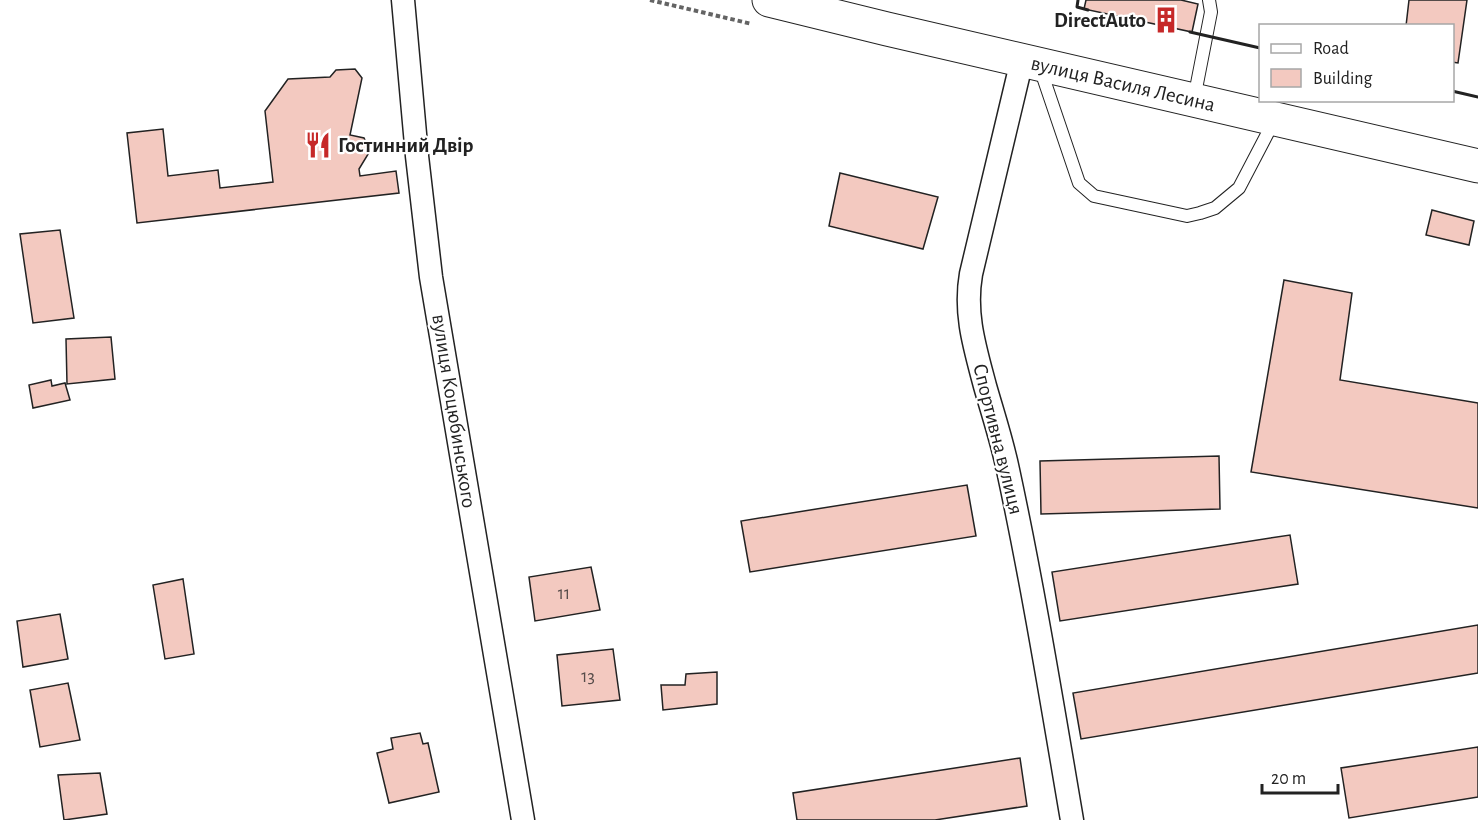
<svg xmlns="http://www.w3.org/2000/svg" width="1478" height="820" font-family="'Alegreya Sans',sans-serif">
	<rect width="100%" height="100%" fill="#fff"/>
	<!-- building -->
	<path fill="#f3c9c0" stroke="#222" stroke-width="1.5" d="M1086 0H1181L1198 4 1192 32 1084 9Z
		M1409 0H1467L1458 63 1452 62V26H1406Z
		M355 69 362 78 350 135 364 138 370 151 359 169 360 176 396 171 399 193 137 223 127 133 163 129 168 176 218 170 220 188 273 182 265 111 288 79 330 77 336 70Z
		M840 173 938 197 923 249 829 226Z
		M1432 210 1474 221 1469 245 1426 235Z
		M60 230 74 318 33 323 20 234Z
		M1284 280 1352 293 1340 380 1478 403V508L1251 472Z
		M111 337 115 379 67 384 66 339Z
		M51 380 52 386 65 383 70 400 33 408 29 385Z
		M1219 456 1220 509 1041 514 1040 461Z
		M967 485 976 536 750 572 741 521Z
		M1290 535 1298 584 1060 621 1052 572Z
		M591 567 600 610 535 621 529 577Z
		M183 579 194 654 165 659 153 585Z
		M60 614 68 659 23 667 17 621Z
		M1478 625V673L1081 739 1073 693Z
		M613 649 620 700 562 706 557 655Z
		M717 672V704L663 710 661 685H685L686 674Z
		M68 683 80 740 40 747 30 690Z
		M420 733 423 744 428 743 439 792 389 803 377 753 393 749 391 738Z
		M1478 747V797L1349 818 1341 768Z
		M1020 758 1027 806 935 820H797L793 793Z
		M100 773 107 814 64 820 58 775Z"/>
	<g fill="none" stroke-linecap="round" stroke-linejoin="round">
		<!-- lane casing -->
		<g stroke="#222" stroke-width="14">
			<path id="lane" d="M1040 68 1079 183 1094 196 1187 216 1200 213 1215 208 1239 188 1274 121
				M1194 99 1211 12 1209 0"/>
		</g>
		<!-- street casing -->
		<g stroke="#222" stroke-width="25">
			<path id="street" d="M403 0 417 156 431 277 523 820
				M1022 60 971 274C964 314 975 348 985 386 993 414 1002 441 1008 470 1033 586 1052 703 1072 820"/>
		</g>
		<!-- secondary casing -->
		<g stroke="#222" stroke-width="35">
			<path id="secondary" d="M769 0 887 29 1478 166"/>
		</g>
		<!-- path -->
		<path stroke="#646464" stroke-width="4" stroke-dasharray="4.5 3" stroke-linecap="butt" d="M650 0 752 24"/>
		<!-- lane -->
		<use href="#lane" stroke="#fff" stroke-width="12"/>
		<!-- street -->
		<use href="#street" stroke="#fff" stroke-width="22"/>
		<!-- secondary -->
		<use href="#secondary" stroke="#fff" stroke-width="33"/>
		<!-- wall -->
		<path stroke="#222" stroke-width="3" d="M1078 0 1077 7 1088 10
			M1190 32 1260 48
			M1452 91 1478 97"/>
	</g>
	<!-- icons -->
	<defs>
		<g id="building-bare" transform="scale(2.07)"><path d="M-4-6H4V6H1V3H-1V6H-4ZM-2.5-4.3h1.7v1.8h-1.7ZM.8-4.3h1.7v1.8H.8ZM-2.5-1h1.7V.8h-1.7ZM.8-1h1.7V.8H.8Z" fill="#c62828" stroke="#fff" stroke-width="2.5" paint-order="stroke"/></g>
		<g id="restaurant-bare" transform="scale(2.07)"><path d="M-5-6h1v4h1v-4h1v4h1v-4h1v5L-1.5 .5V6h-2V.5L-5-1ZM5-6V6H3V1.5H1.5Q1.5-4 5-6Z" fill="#c62828" stroke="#fff" stroke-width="2.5" paint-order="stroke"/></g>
	</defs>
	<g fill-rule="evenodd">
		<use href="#building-bare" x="1166" y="20"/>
		<use href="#restaurant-bare" x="318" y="145"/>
	</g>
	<g text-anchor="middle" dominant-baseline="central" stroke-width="4.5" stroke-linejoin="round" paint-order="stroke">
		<!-- number labels -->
		<g font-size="18" fill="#564c4a">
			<text x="564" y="594">11</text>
			<text x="588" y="677">13</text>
		</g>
		<!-- poi labels -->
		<g font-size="21" font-weight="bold" fill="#222" stroke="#fff" text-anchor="end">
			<text x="1146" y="20">DirectAuto</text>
			<text x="338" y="145" text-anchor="start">Гостинний Двір</text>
		</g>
		<!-- street labels -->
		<g font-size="21" fill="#222" stroke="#fff">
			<text transform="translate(1123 84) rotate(13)">вулиця Василя Лесина</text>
			<text transform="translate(454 411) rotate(81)">вулиця Коцюбинського</text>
			<text transform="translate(998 439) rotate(76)">Спортивна вулиця</text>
		</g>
	</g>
	<!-- legend -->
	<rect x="1259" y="24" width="195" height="78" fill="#ffffff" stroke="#a7a7a7" stroke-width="1.5"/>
	<rect x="1271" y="44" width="30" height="9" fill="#ffffff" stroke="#a7a7a7" stroke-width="1.5"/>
	<text x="1313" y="54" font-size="18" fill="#222222">Road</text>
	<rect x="1271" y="69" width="30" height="18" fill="#f3c9c0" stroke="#a7a7a7" stroke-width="1.5"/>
	<text x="1313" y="84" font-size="18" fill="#222222">Building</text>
	<!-- scale -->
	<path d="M1262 784v9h76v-9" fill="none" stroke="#222222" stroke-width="3"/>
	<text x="1271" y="784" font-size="18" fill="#222222" stroke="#ffffff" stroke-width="4.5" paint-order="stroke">20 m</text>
</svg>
